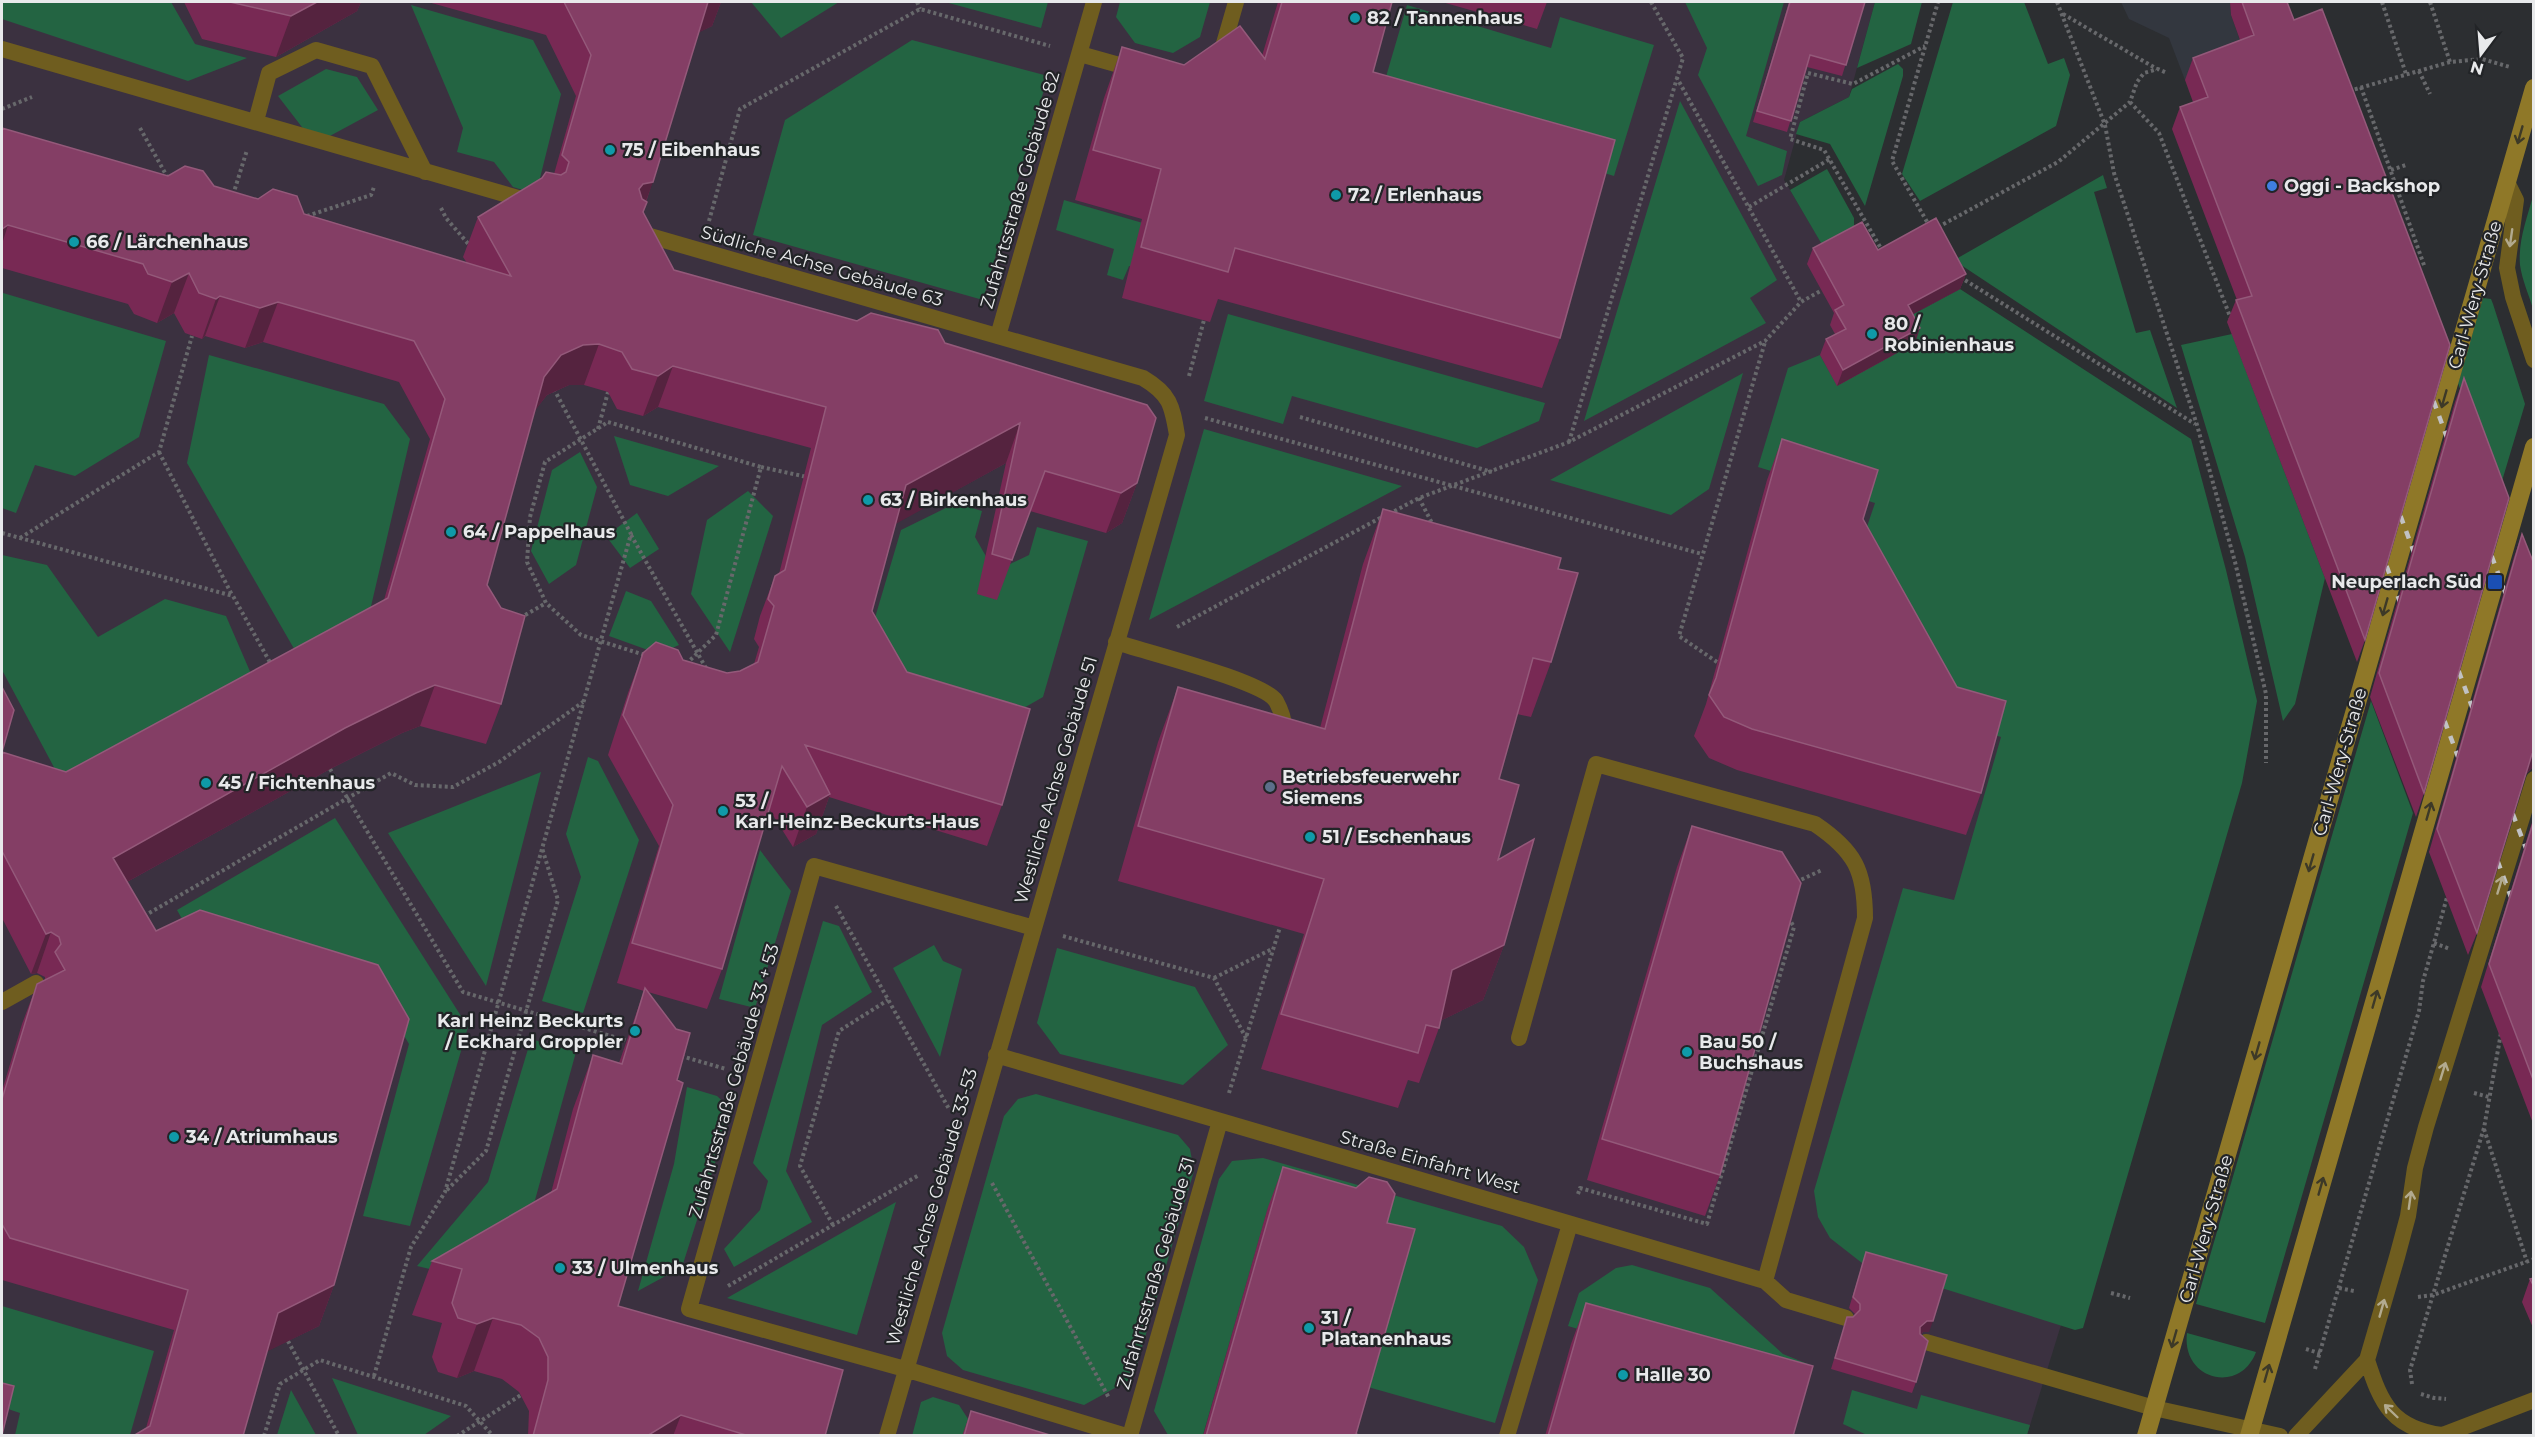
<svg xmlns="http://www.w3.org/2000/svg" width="2535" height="1437" font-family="Montserrat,sans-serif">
	<rect width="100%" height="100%" fill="#2c2e31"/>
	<!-- commercial -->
	<path fill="#3b3140" d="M2 2H1875L1849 97 1800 122 1784 180 1790 190 1860 308 2119 425 2061 1325 2027 1435 2 1436Z"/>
	<!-- built -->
	<path fill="#33373f" d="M2121 2H2230L2231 15 2246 57 2185 80 2169 38 2129 19Z"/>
	<!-- grass -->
	<path fill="#236442" d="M2 2H171L195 44 247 58 188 81 2 19Z
		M751 2H839L781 38Z
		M945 2H1048L1041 28Z
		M1120 2H1210L1200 37 1173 53 1135 43 1116 17Z
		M1685 2H1784L1746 136 1787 151 1782 175 1758 186 1698 75 1707 48Z
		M1875 2H1922L1911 44 1857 68Z
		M1953 2H2024L2048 64 2064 58 2070 75 2056 126 1920 201 1902 174Z
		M411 5 533 40 561 94 536 194 513 187 494 162 457 152 463 128Z
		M1407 5 1551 48 1560 17 1654 45 1614 176 1378 104Z
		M912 40 1048 76 983 300 753 235 785 120Z
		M1898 64 1903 69V76L1865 206 1830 144 1796 134 1800 122 1849 97 1852 89Z
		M326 69 357 77 378 110 315 144 278 96Z
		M1680 101 1777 280 1750 298 1766 323 1584 421Z
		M1827 169 1854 218V233L1824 248 1790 190Z
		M2103 175 2107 188 2094 192 2136 333 2150 330 2177 408 1961 265 1956 259Z
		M2533 196V309C2529 295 2522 280 2520 265 2518 241 2527 218 2533 196Z
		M1064 200 1153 226 1142 269 1129 266 1123 280 1107 275 1114 249 1056 230Z
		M1960 289 2191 439 2226 570 2257 701 2242 783 2083 1328 2075 1330 1862 1263 1830 1238 1818 1217 1814 1191 1903 888 1954 900 2001 737 1952 722 1857 556 1875 503 1758 467 1788 368 1820 355 1837 385 1902 320Z
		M3 293 166 341 139 437 75 476 35 465 16 513 2 508Z
		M2483 298 2491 299 2493 304 2525 404 2499 491 2458 383Z
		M1228 314 1545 403 1539 421 1477 448 1292 396 1283 424 1204 401Z
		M2232 334 2325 578 2295 704 2283 721 2245 557 2181 345Z
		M209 355 384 404 410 439 369 615 304 666 187 463Z
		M1743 373 1709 489 1671 515 1550 480Z
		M1204 429 1402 486 1149 620Z
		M614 436 719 466 668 496 630 485Z
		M580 452 597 487 576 565 549 584 531 551 552 470Z
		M748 491 773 516 730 652 691 594 707 520Z
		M956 503 982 511 975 537 988 560 1008 565 1029 555 1037 527 1088 541 1043 697 1022 709 1013 740 866 648 901 530Z
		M637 513 659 549 630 568 606 536Z
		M2 555 47 565 98 637 165 599 226 616 255 683 64 786 2 670Z
		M626 591 651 601 679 645 659 654 609 636Z
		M2371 701 2413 813 2265 1323 2196 1304Z
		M588 757 598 761 639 840 583 1013 542 1001 581 877 566 834Z
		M541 772 486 986 388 833Z
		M335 818 468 1027 410 1226 363 1216 409 1044 378 991 191 935 177 910Z
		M760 850 791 891 755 1008 719 999Z
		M823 921 839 926 872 992 822 1025 786 1171 812 1222 734 1267 724 1249 760 1210 768 1181 753 1163Z
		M934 945 943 961 962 969 940 1057 893 968Z
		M1057 948 1195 987 1228 1045 1183 1085 1060 1054 1037 1023Z
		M531 1039 576 1052 527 1229 451 1274 417 1266 488 1182Z
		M687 1087 717 1096 732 1110 682 1267 638 1291 674 1164Z
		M1036 1094 1178 1135 1190 1149 1194 1171 1133 1378 1084 1405 963 1370 947 1356 942 1333 1004 1116 1018 1099Z
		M1263 1158 1502 1226 1524 1247 1538 1280 1495 1423 1368 1387 1268 1208 1203 1435H1168L1154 1411 1219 1179 1232 1161Z
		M896 1202 857 1335 727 1298Z
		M1632 1265 1710 1288 1783 1354 1808 1364 1797 1394 1568 1326 1579 1293 1616 1268Z
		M2 1306 154 1351 130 1435H15L20 1413 2 1407Z
		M2187 1333 2256 1352C2240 1395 2181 1380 2187 1333Z
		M332 1378 451 1416 424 1435H358Z
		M291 1390 316 1435H277Z
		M1852 1390 1917 1409 1921 1395 2030 1425 2027 1435H1867L1843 1424Z
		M933 1397 959 1405 972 1425 1008 1436H912L921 1402Z"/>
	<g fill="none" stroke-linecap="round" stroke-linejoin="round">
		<!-- path -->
		<path stroke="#67686b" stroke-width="4" stroke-dasharray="3 3" stroke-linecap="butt" d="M917 2 920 9
			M1651 2 1683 58 1677 78 1801 302
			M2057 2 2105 125 2114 173 2197 425 2235 562 2266 694V763
			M2382 2 2406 74
			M2430 2 2450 62
			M2063 14 2157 69
			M2419 71 2430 94
			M2361 87 2425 268
			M2349 91 2450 62 2482 59 2510 67
			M2130 102 2159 133 2231 319
			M2 109 32 97
			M140 128 169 180
			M2391 170 2406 165
			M233 195 247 150
			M1749 207 1830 159
			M441 208 446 218 471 247
			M307 216 371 195 374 187
			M709 221 740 109 920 9 1050 46
			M1930 227 1892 161 1938 2
			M1938 227 2058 162 2130 102 2137 82 2144 73 2158 69 2167 73
			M1883 252 1824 150 1790 139 1808 73 1853 84 1925 46
			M1960 277 2195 424
			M1189 376 1204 320
			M1300 417 1492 472
			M1205 418 1702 554
			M608 422 761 467 716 635 683 667 581 635 546 603 527 562 530 517 545 462Z
			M598 429 608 392
			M1569 442 1677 78
			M159 452 232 595
			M761 467 807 477
			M1419 498 1434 527
			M1389 514 1419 498 1569 442 1765 341 1801 302 1822 290
			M2 533 233 596 272 666
			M631 535 707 670
			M20 538 159 452 192 336
			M520 618 546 603
			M1177 627 1382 517
			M1717 662 1679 636 1765 342
			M330 769 463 992 631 1042
			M1796 882 1822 870
			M836 906 949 1109
			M144 916 391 773 415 785 453 787 499 762 583 702
			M1063 936 1214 978 1246 1038
			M2434 943 2450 949
			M1214 978 1274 948
			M681 1056 726 1069
			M1229 1093 1280 927
			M2474 1093 2489 1097
			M2484 1129 2527 1262
			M992 1183 1109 1398
			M447 1190 486 1151 558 900 542 848
			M1578 1194 1580 1188 1707 1224 1794 927 1788 917
			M833 1225 800 1166 839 1031 888 1000
			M728 1286 919 1175
			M2339 1288 2354 1291
			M2111 1293 2130 1298
			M2418 1297 2433 1295 2534 1259
			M288 1341 339 1436
			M2306 1349 2322 1354
			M2315 1369 2419 1011 2423 981 2448 894
			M374 1376 411 1247 445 1192 631 534 555 391
			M2412 1384 2410 1370 2484 1128 2501 1033
			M2421 1394 2434 1398 2446 1399
			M264 1436 280 1384 320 1360 466 1406 493 1436
			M457 1436 521 1395"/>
		<!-- lane -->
		<path stroke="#6f5d1f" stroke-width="16" d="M2 49 532 202
			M1216 53 1223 47 1236 2
			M1080 54 1137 70
			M256 121 269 73 316 50 372 66 425 172
			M2507 182 2516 200 2507 268 2513 297 2534 360
			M636 232 1143 378C1170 394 1172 405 1177 435L887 1436
			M998 336 1094 2
			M1116 642C1145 652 1263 681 1276 701 1282 712 1286 726 1283 737
			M1034 928 814 866 689 1309 905 1369 1126 1436
			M2 1002 36 983
			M1519 1038 1596 764 1815 824C1855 851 1865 871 1865 918L1765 1281
			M996 1055 1765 1281 1786 1300 1846 1318
			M1926 1342 2154 1408 2280 1436
			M2367 1360C2381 1404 2392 1428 2442 1435
			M1130 1436 1220 1121
			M1507 1436 1570 1224
			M2296 1436 2367 1360 2397 1257 2408 1216 2415 1168 2426 1127 2534 779
			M2440 1436 2534 1400"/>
		<!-- secondary -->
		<path stroke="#8f7828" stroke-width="18" d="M2146 1436 2534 88
			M2249 1436 2534 447"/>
		<!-- rail -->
		<path stroke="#c1c2c4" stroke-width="4.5" stroke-dasharray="8 8" stroke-linecap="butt" d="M2428 386 2452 451
			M2395 501 2419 566
			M2486 541 2510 605
			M2381 551 2404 613
			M2453 656 2477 720
			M2439 706 2463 770
			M2507 799 2534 869
			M2492 846 2515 908"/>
	</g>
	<!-- wall -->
	<path fill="#782954" d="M184 2H361L357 11 276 57 202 39Z
		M428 2H721L712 26 699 32 643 212 674 270 857 321 945 343 1137 483 1122 523 1106 533 1030 511 997 600 977 594 1006 463 896 523 872 611 907 672 1002 805 987 846 829 797 816 834 793 847 769 809 722 969 707 1009 648 992 677 1080 618 1306 825 1436H528L529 1411 519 1392 502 1379 474 1371 457 1378 438 1372 432 1357 442 1323 412 1315 432 1261 551 1193 573 1109 593 1055 619 1063 644 991 617 983 659 846 608 755 628 693 643 653 683 660 727 673 740 671 754 664 759 647 754 639 760 616 775 576 779 574 811 448 658 407 643 416 617 409 608 392 584 385H569L547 395 535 410 487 585 501 704 486 744 420 726 402 733 330 769 127 882 334 1285 319 1326 267 1351 146 1428 174 1330 2 1280V1091L22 1024 37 984 45 980V977L37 973 31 974 2 918V687V752L66 772 384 600 430 439 399 382 263 342 245 348 205 336 202 339 185 333 174 313 157 323 134 314 128 304 2 268V128L168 176 214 186 467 263 463 257 478 217 554 174 576 96 546 35Z
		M1278 2H1392L1373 72 1560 338 1542 388 1218 299 1210 322 1122 298 1142 219 1075 200 1104 98 1122 47 1184 65 1262 56Z
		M1442 2H1547L1537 29Z
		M1789 2H1865L1842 76 1807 67 1787 132 1753 122Z
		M2230 2H2287L2365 640 2357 662 2227 322 2236 300H2237L2172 129 2180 107 2193 102 2185 80 2193 58 2240 40 2231 15Z
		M1813 248 1878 250 1966 274 1960 289 1913 314 1915 343 1837 386 1820 355 1826 339 1835 334 1830 325 1834 313 1807 264Z
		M2464 378 2424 793 2416 817 2370 697 2455 402Z
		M1782 439 1863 519 1981 793 1966 835 1737 770 1709 758 1694 736 1706 704 1767 480Z
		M1383 509 1558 569 1551 662 1531 717 1517 714 1499 779 1498 860 1504 945 1483 1000 1440 1021 1439 1028 1419 1083 1408 1080 1398 1108 1261 1069 1304 934 1118 881 1158 742 1178 687 1320 728 1363 564Z
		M2522 534 2531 769 2526 774 2477 933 2468 955 2429 852 2514 557Z
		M2534 816V1126L2481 987Z
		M1692 826 1720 1175 1705 1216 1587 1180 1677 867Z
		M1283 1167 1387 1223 1356 1434 1362 1436H1203L1268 1207Z
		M1866 1252 1929 1332H1923L1921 1334 1916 1382 1912 1393 1831 1369 1847 1317H1853L1855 1314 1849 1308Z
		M2534 1278V1330L2522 1302 2530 1279Z
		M1586 1303 1793 1436H1545L1571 1344Z
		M971 1411 1053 1436H962Z"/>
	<!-- shaded-wall -->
	<path fill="#55233f" d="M317 2H361L357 11 276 57 291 16Z
		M708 2H721L712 26 696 34Z
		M653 182 638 222 639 189 643 184Z
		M8 225 2 244V229Z
		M189 273 174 313 157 323 172 282Z
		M1966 274 1960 289 1902 320 1908 305Z
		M220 296 205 336 202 339 216 299Z
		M278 302 263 342 245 348 260 308Z
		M1920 328 1915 343 1837 386 1843 370Z
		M599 344 584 385H569L547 395 530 417 544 377 561 355 583 345Z
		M673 366 658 407 643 416 658 376Z
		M1020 423 1006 463 892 526 906 485Z
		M1137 483 1122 523 1106 533 1121 493Z
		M435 685 420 726 402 733 330 769 98 898 113 858 345 728 416 693Z
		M2534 752V769H2531L2524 776 2532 754Z
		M830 794 816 834 793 847 807 807Z
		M51 932 37 973 31 974 46 934Z
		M1504 945 1483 1000 1432 1025 1452 970Z
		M334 1285 319 1326 264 1353 278 1313Z
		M493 1318 474 1371 457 1378 477 1324Z
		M1927 1321H1933L1929 1332H1923L1916 1339 1920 1327Z
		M681 1415 673 1436H647Z"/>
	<!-- building -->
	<path fill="#843e65" stroke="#94597a" stroke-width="1.5" d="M230 2H317L291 16Z
		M564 2H708L653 182 643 184 639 189 642 199 647 202 643 212 674 270 857 321 871 313 938 330 945 343 1147 405 1156 418 1137 483 1121 493 1045 471 1012 560 992 554 1020 423 906 485 872 611 907 672 1030 709 1002 805 805 745 830 794 807 807 782 766 722 969 632 943 673 805 623 715 643 653 656 642 678 650 683 660 727 673 740 671 758 662 774 606 768 599 775 576 785 570 826 407 673 366 658 376 632 369 622 352 599 344 583 345 561 355 544 377 487 585 501 608 525 616 501 704 435 685 416 693 345 728 113 858 156 931 200 910 378 965 409 1019 334 1285 278 1313 243 1436H133L150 1426 188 1290 10 1238 2 1224V1099L37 984 65 970 55 952 61 944 59 937 51 932 46 934 3 853H2V687L14 710 2 752 66 772 388 598 445 399 414 341 278 302 260 308 220 296 216 299 199 293 189 273 172 282 148 274 143 264 8 225 2 229V128L168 176 185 166 203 171 214 186 258 199 273 189 297 196 304 214 511 276 478 217 542 178 546 172 561 175 566 172 569 162 562 155 591 55Z
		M1282 2H1392L1373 72 1615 140 1560 338 1235 248 1228 272 1141 247 1161 169 1093 150 1122 47 1184 65 1240 26 1265 59Z
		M1790 2H1865L1846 65 1810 55 1791 121 1757 111Z
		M2242 2H2287L2294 20 2322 9 2450 345 2365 640 2236 300 2252 296 2180 107 2208 97 2193 58 2254 35Z
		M1936 218 1966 274 1908 305 1920 328 1843 370 1826 339 1846 329 1835 310 1844 305 1813 248 1862 222 1878 250Z
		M2464 378 2509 498 2424 793 2379 673Z
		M1782 439 1878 470 1863 519 1957 687 2006 701 1981 793 1752 729 1724 717 1709 695 1716 678Z
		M1383 509 1561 558 1558 569 1578 573 1551 662 1533 658 1499 779 1519 785 1498 860 1534 839 1504 945 1452 970 1439 1028 1426 1025 1418 1053 1281 1014 1324 879 1138 826 1178 687 1325 729Z
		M2522 534 2534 564V752L2532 754 2477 933 2437 829Z
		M2534 820V1082L2489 964Z
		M1692 826 1782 852 1801 883 1720 1175 1602 1139Z
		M645 988 676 1029 690 1033 677 1080 683 1083 618 1306 843 1370 825 1436H749L681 1415 647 1436H533L548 1380V1357L539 1338 521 1325 493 1318 477 1324 458 1318 452 1303 462 1269 432 1261 557 1189 593 1055 622 1064Z
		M1283 1167 1356 1188 1369 1177 1387 1182 1395 1194 1387 1223 1415 1229 1356 1434 1362 1436H1206Z
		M1866 1252 1947 1275 1933 1321H1927L1920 1327V1334L1928 1341 1916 1382 1835 1358 1847 1317H1853L1860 1310V1304L1853 1297Z
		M2534 1278V1287L2530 1279Z
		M1586 1303 1813 1366 1793 1436H1548Z
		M2 1383 14 1386 2 1435 3 1436H2Z
		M971 1411 1053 1436H964Z"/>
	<!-- one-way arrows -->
	<defs><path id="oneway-shaft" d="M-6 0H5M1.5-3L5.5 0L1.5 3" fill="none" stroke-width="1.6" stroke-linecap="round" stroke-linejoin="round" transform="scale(1.5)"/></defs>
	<g stroke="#3d3927">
		<use href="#oneway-shaft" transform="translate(2520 135) rotate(106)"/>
		<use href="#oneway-shaft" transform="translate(2444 399) rotate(106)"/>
		<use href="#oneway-shaft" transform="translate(2385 607) rotate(106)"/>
		<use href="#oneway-shaft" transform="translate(2429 811) rotate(-74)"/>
		<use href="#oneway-shaft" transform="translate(2311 863) rotate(106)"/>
		<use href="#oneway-shaft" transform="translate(2375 999) rotate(-74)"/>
		<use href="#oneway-shaft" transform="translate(2257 1051) rotate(106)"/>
		<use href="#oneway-shaft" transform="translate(2321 1186) rotate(-74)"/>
		<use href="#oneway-shaft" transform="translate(2174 1339) rotate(106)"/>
		<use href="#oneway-shaft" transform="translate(2267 1373) rotate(-74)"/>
	</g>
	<g stroke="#b2aa8f">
		<use href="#oneway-shaft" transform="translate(2511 238) rotate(98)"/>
		<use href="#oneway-shaft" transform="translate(2500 885) rotate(-73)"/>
		<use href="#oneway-shaft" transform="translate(2443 1071) rotate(-73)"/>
		<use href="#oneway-shaft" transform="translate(2410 1200) rotate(-82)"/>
		<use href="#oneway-shaft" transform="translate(2382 1308) rotate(-74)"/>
		<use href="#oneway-shaft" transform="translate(2391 1411) rotate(-136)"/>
	</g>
	<!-- markers -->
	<g fill="#0f9aa8" stroke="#222427" stroke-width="2">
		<circle cx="1355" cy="18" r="6"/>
		<circle cx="610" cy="150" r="6"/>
		<circle cx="1336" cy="195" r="6"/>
		<circle cx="74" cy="242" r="6"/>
		<circle cx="1872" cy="334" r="6"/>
		<circle cx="868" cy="500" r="6"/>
		<circle cx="451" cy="532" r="6"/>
		<circle cx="206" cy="783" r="6"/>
		<circle cx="723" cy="811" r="6"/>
		<circle cx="1310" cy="837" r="6"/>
		<circle cx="635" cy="1031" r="6"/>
		<circle cx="1687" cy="1052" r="6"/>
		<circle cx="174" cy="1137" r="6"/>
		<circle cx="560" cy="1268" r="6"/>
		<circle cx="1309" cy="1328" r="6"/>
		<circle cx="1623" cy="1375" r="6"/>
	</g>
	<circle fill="#3f7fe0" stroke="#222427" stroke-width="2" cx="2272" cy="186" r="6"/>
	<rect fill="#1a4fb4" stroke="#222427" stroke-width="2" x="2487" y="574" width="16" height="16" rx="3"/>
	<circle fill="#5c6f8a" stroke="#222427" stroke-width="2" cx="1270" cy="787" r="6"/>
	<g text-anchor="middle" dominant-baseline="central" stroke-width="4.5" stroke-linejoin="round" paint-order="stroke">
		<!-- poi labels -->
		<g font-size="18" font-weight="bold" fill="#e8e9eb" stroke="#222427" text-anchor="start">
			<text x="1367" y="18">82 / Tannenhaus</text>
			<text x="622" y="150">75 / Eibenhaus</text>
			<text x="2284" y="186">Oggi - Backshop</text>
			<text x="1348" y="195">72 / Erlenhaus</text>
			<text x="86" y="242">66 / Lärchenhaus</text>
			<text x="1884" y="324">80 /<tspan x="1884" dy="21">Robinienhaus</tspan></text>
			<text x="880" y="500">63 / Birkenhaus</text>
			<text x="463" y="532">64 / Pappelhaus</text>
			<text x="2482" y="582" text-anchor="end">Neuperlach Süd</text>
			<text x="1282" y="777">Betriebsfeuerwehr<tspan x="1282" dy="21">Siemens</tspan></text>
			<text x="218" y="783">45 / Fichtenhaus</text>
			<text x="735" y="801">53 /<tspan x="735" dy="21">Karl-Heinz-Beckurts-Haus</tspan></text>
			<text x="1322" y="837">51 / Eschenhaus</text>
			<text x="623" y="1021" text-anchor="end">Karl Heinz Beckurts<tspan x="623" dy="21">/ Eckhard Groppler</tspan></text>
			<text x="1699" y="1042">Bau 50 /<tspan x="1699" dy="21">Buchshaus</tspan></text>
			<text x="186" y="1137">34 / Atriumhaus</text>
			<text x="572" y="1268">33 / Ulmenhaus</text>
			<text x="1321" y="1318">31 /<tspan x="1321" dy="21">Platanenhaus</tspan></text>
			<text x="1635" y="1375">Halle 30</text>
		</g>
		<!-- street labels -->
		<g font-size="18" fill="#e8e9eb" stroke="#222427">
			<text transform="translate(1020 190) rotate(-74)">Zufahrtsstraße Gebäude 82</text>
			<text transform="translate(822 266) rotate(16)">Südliche Achse Gebäude 63</text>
			<text transform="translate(2475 295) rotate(-74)">Carl-Wery-Straße</text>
			<text transform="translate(2340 762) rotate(-74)">Carl-Wery-Straße</text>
			<text transform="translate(1056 780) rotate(-74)">Westliche Achse Gebäude 51</text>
			<text transform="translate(734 1081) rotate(-74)">Zufahrtsstraße Gebäude 33 + 53</text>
			<text transform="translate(1430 1162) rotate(16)">Straße Einfahrt West</text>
			<text transform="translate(932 1207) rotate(-74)">Westliche Achse Gebäude 33-53</text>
			<text transform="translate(2206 1229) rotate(-74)">Carl-Wery-Straße</text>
			<text transform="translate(1156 1273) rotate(-74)">Zufahrtsstraße Gebäude 31</text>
		</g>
	</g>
	<!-- border -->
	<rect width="2535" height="1437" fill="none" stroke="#e8e9eb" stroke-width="6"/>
	<!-- north arrow -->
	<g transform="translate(2481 54) rotate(196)" stroke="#222427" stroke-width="4.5" paint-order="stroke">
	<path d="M0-4.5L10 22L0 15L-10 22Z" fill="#e8e9eb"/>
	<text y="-9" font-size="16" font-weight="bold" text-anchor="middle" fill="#e8e9eb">N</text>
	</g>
</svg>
